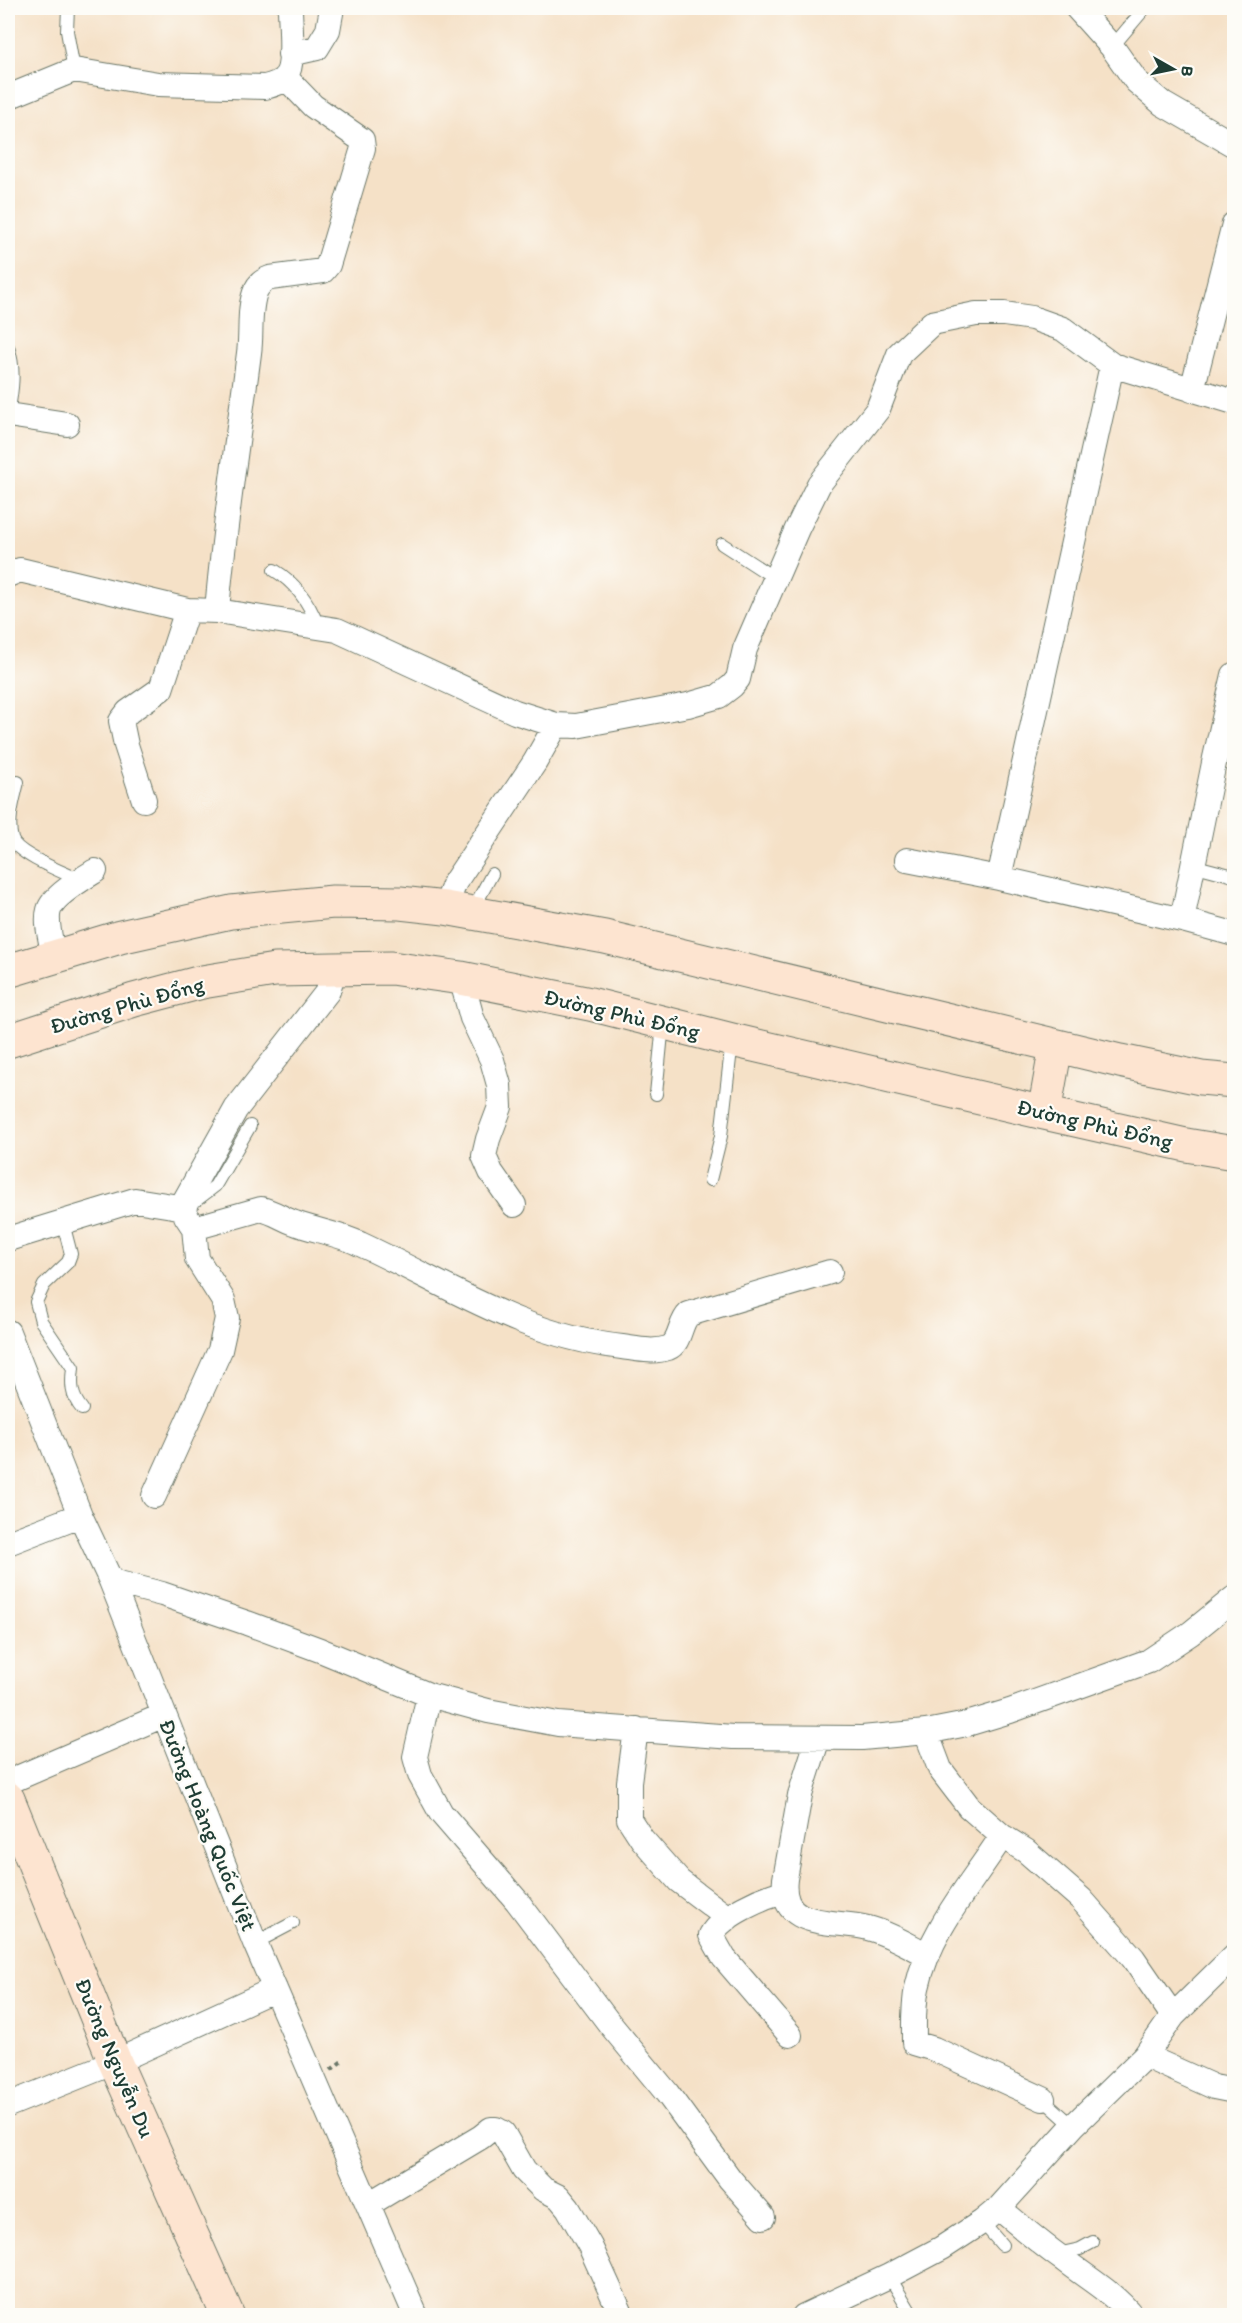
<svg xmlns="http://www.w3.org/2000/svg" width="1242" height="2323" font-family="Itim,sans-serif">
	<rect width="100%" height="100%" fill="#fdfcf7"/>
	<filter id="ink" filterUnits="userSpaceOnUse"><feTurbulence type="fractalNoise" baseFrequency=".0167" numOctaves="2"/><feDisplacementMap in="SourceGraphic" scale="12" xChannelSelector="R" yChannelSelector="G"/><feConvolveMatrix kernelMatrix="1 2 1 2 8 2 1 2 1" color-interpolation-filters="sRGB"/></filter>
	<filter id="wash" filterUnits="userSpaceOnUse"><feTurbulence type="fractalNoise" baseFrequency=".008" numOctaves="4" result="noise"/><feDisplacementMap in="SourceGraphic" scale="24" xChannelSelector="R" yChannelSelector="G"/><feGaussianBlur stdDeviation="1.35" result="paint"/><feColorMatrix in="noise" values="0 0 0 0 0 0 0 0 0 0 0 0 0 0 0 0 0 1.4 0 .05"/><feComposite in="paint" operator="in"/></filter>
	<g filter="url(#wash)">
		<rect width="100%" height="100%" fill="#f5e1c7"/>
	</g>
	<g filter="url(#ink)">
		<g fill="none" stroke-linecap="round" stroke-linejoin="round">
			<!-- lane casing -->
			<g stroke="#6a7667" stroke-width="14">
				<path id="lane" d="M68 8 67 31 74 70
					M1112 47 1145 8
					M8 347C16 370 12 392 8 415
					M722 544 776 579
					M274 570C296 583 309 602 318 626
					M18 782C14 799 7 821 12 839 16 854 65 873 80 880
					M1192 865 1234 876
					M472 911 492 874
					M656 1094 663 1024
					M710 1180 721 1136 732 1041
					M190 1210 194 1202 215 1186 250 1126
					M63 1223 71 1254 68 1262 44 1285 36 1302 41 1321 73 1368C71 1384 71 1396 82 1409
					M255 1943 293 1923
					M1043 2099 1073 2126
					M982 2222 1002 2245
					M1057 2254 1080 2249 1093 2242
					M889 2276 913 2316"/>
			</g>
			<!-- street casing -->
			<g stroke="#6a7667" stroke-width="26">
				<path id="street" d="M1077 8 1112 47 1136 81 1163 104 1234 145
					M290 54 317 48 328 30 332 8
					M8 97 74 70 158 84 265 87C273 85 281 83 286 76 295 64 290 23 290 8
					M1192 390 1234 224
					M8 415 67 424
					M8 575 20 570 187 610 217 611 337 630 515 712 556 725 576 726 688 705 719 696 732 686 738 679 745 649 797 529 819 484 878 409 899 354 932 323 976 314H1004L1032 318 1063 329 1112 365 1234 402
					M217 611C224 525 238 439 249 353 252 333 248 308 256 290 259 284 264 280 270 278L323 271 328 265 363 148 362 140 313 106 285 77
					M1234 675 1215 758 1182 920 1234 934
					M144 800 126 745 121 721 128 712 161 689 187 610
					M907 860 999 878 1182 920
					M999 878 1112 365
					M445 908 455 882 535 762 556 725
					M54 957C52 944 45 923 49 910 53 896 82 879 95 871
					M461 978 472 1018 492 1060 499 1085 500 1107 488 1139 484 1156 491 1172 514 1205
					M194 1228 261 1209C274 1212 283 1219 295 1223 316 1231 340 1234 360 1244 449 1285 522 1336 622 1347 637 1349 653 1353 668 1348 681 1343 679 1323 689 1314L830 1272
					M8 1239 135 1200 185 1208
					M8 1332 80 1515 111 1581 255 1943 416 2316
					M154 1496 220 1350 227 1318 223 1300 197 1259 194 1228 186 1216 185 1200 236 1109 328 991 335 967
					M8 1543 80 1515
					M111 1581 162 1594 247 1623 320 1650 429 1695 488 1711 558 1724 733 1737 862 1738 926 1732 967 1724 1010 1711 1149 1661 1191 1633 1234 1598
					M429 1695 415 1757 420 1775 441 1813 517 1901 609 2023 667 2093 730 2179 763 2217
					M636 1729 629 1782V1819L642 1839 679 1881 728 1918
					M926 1732 940 1769 969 1807 1002 1836 1026 1851 1081 1899 1133 1958 1173 2016
					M818 1738 800 1795 785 1879C779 1931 834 1919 868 1928 889 1933 909 1946 928 1955
					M8 1782 164 1715
					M1002 1836C972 1883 929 1931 917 1988 913 2006 914 2025 914 2043L934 2049 1043 2099
					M783 1892C762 1898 722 1915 711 1935L724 1958 790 2035
					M1145 2056 1214 2087 1234 2091
					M8 2105 115 2062 275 1989
					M369 2204 481 2137 491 2129H496L503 2133 524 2170 543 2189 559 2197 568 2208 590 2246 622 2316
					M999 2208C1020 2226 1041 2244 1064 2260 1087 2278 1114 2293 1132 2316
					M804 2316 889 2276 942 2248 982 2222 999 2208 1073 2126 1145 2056 1173 2016 1234 1956"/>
			</g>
			<!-- secondary casing -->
			<g stroke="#6a7667" stroke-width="35">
				<path id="secondary" d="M8 971 120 937 231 912 333 902 400 903 445 908 605 937 1120 1061 1201 1078 1234 1081
					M8 1041 134 1000 202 982 275 970 391 968 461 978 590 1004 732 1040 1044 1113 1186 1145 1234 1153
					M1044 1113 1056 1046
					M8 1799 115 2062 228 2316"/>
			</g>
			<!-- path -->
			<path stroke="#6a7667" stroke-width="4" stroke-dasharray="4.5 4.5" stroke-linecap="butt" d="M331 2070 342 2061"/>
			<!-- lane -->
			<use href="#lane" stroke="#fff" stroke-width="12"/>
			<!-- street -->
			<use href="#street" stroke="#fff" stroke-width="24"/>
			<!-- secondary -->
			<use href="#secondary" stroke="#fde4d0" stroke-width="33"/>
		</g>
	</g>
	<g text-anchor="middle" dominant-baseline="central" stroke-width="4.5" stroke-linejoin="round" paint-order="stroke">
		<!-- street labels -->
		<g font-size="22" fill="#1f3d34" stroke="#fdfcf7">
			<text transform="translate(127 1005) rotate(-16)">Đường Phù Đổng</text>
			<text transform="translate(622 1014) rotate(13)">Đường Phù Đổng</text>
			<text transform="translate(1095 1124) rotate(13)">Đường Phù Đổng</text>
			<text transform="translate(208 1825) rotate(68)">Đường Hoàng Quốc Việt</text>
			<text transform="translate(115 2058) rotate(67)">Đường Nguyễn Du</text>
		</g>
	</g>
	<!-- margin -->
	<rect width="1242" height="2323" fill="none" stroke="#fdfcf7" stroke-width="30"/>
	<!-- north arrow -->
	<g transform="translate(1173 69) rotate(99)" stroke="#fdfcf7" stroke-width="4.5" paint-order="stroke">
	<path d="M0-4.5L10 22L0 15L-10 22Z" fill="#1f3d34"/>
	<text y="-9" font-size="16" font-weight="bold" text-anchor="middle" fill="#1f3d34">B</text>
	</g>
</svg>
